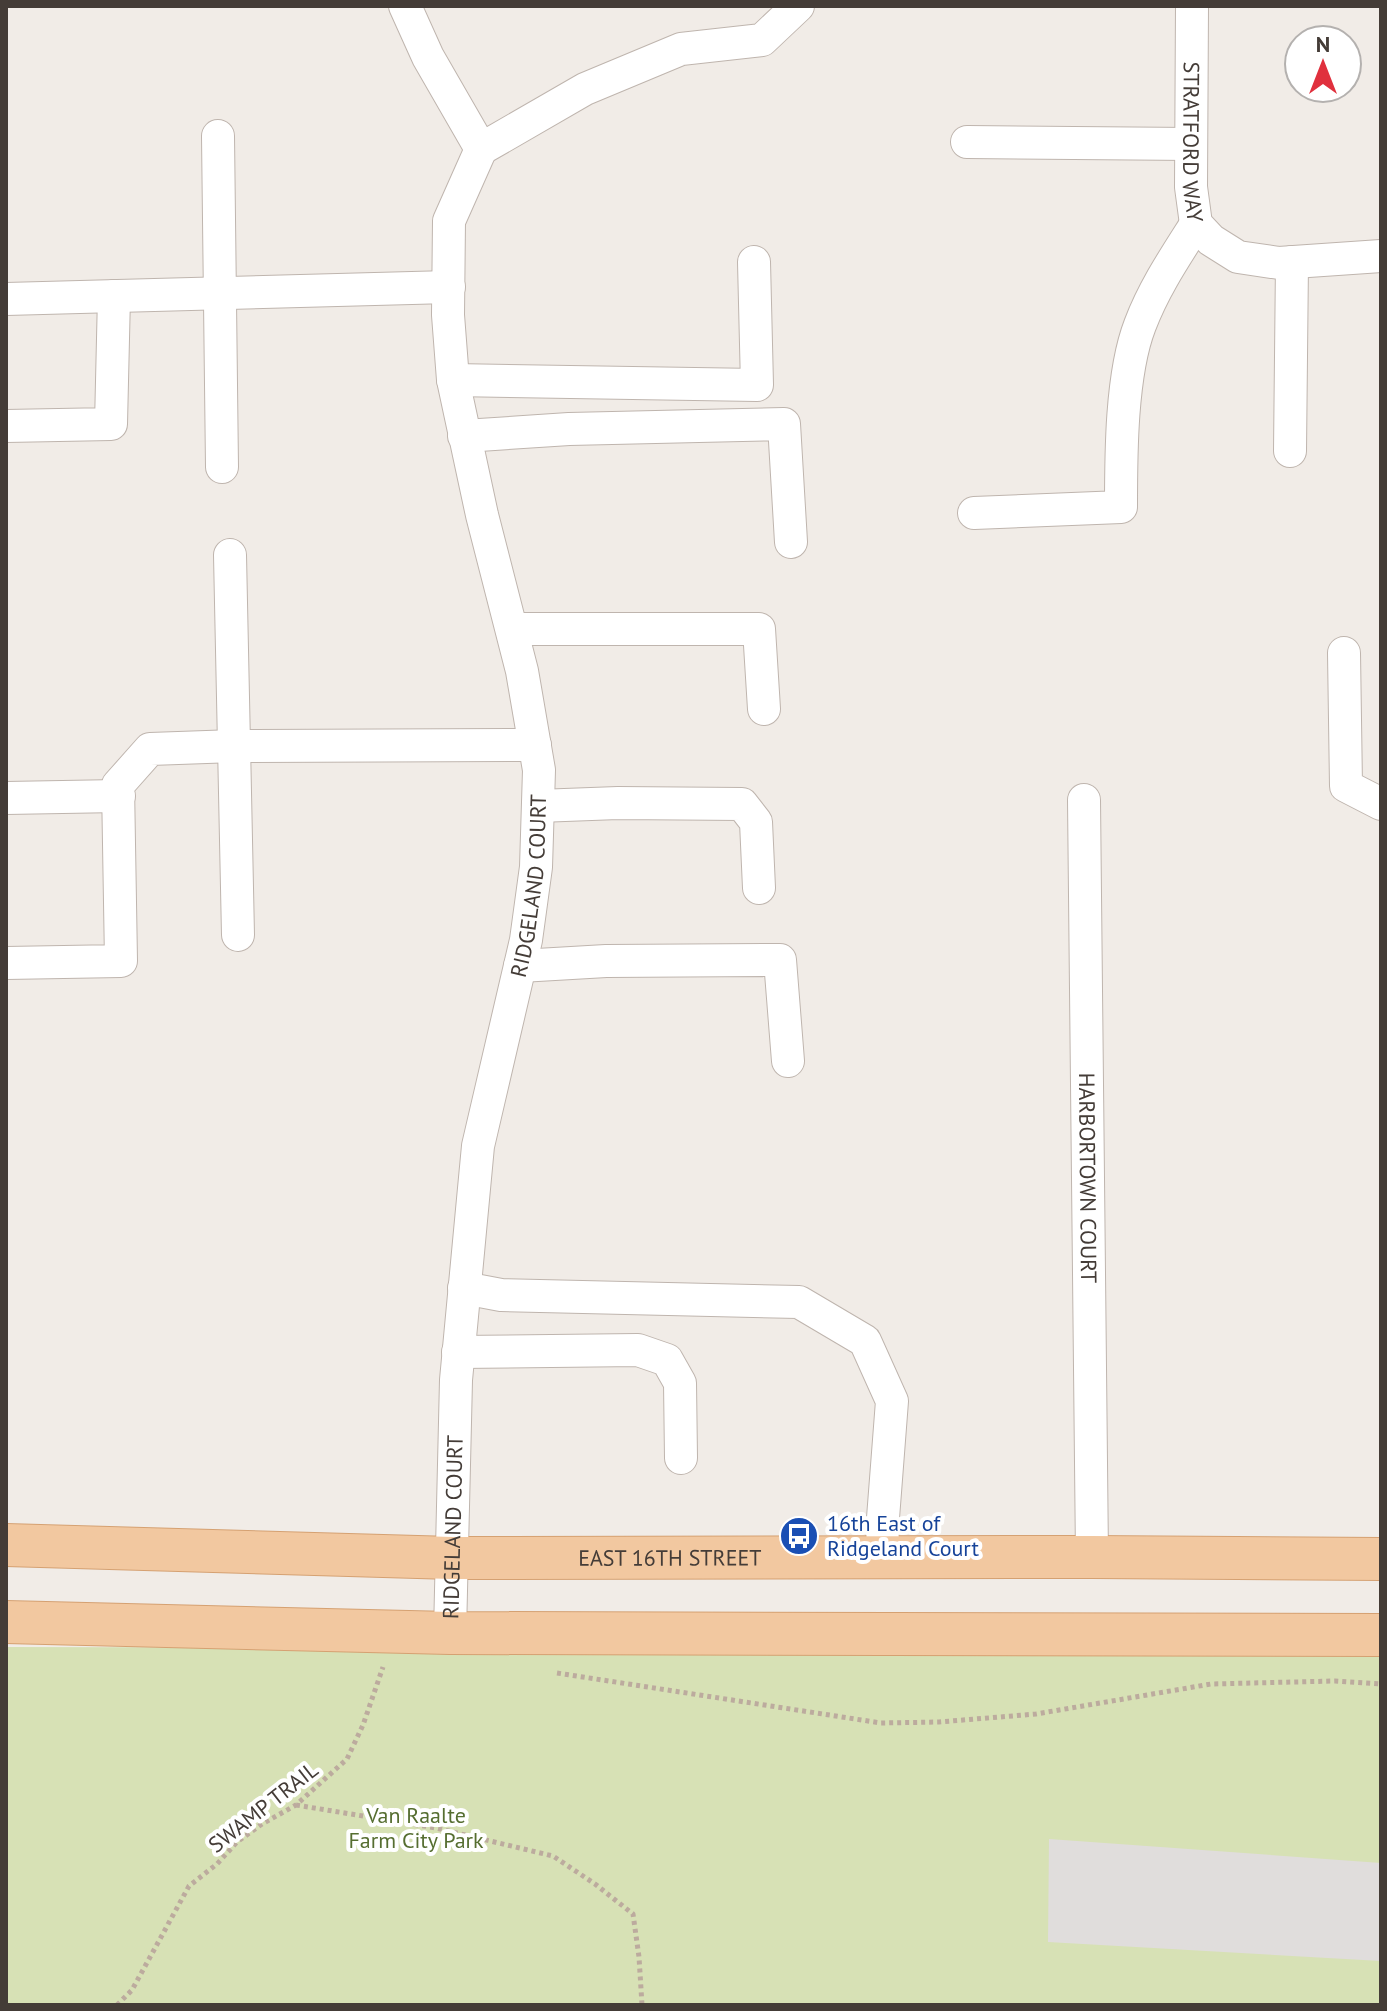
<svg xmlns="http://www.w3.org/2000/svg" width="1387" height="2011" font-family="'PT Sans',sans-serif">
	<rect width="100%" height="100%" fill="#f1ece7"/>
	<!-- green -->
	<path fill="#d7e1b5" d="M6 1647 1381 1650V2005H6Z"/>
	<!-- parking -->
	<path fill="#e0dddc" d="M1049 1839 1381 1863V1961L1048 1942Z"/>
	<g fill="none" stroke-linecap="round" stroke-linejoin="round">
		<!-- minor casing -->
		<g stroke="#bfb5ae" stroke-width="34">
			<g id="minor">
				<path d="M405 6 428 57 481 149"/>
				<path id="s1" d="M1192 6 1191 187 1196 224 1211 240 1238 257 1279 263 1381 256"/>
				<path d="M218 136 222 467"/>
				<path d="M967 142 1191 144"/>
				<path d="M481 149 585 89 681 49 762 40 798 6"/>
				<path d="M6 299 449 287"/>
				<path d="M453 380 757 385 754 262"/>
				<path d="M6 426 111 424 114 296"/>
				<path d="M464 436 569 429 784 424 791 542"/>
				<path d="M1290 451 1292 262"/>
				<path d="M974 513 1121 507C1121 455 1121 374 1140 325 1154 288 1175 257 1196 224"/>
				<path d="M230 555 238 935"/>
				<path d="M513 629H759L764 709"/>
				<path d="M1344 653 1346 786 1381 804"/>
				<path d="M6 798 119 796"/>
				<path id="s2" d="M1084 800 1092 1557"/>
				<path d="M538 806 618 803 742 804 756 822 759 888"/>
				<path d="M6 963 121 961 118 785 150 749 235 746 535 745"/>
				<path d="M520 966 606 961 780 960 788 1061"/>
				<path d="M464 1288 501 1295 799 1302 865 1341 892 1401 882 1531 885 1557"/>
				<path d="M458 1352 638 1350 667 1360 680 1383 681 1458"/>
				<path id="s3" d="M450 1633 456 1380 478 1146 526 940 536 867 539 770 522 671 482 515 453 380 448 315 449 221 481 149"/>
			</g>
		</g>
		<!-- major casing -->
		<g stroke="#d5a172" stroke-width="44">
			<g id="major">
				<path id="s4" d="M6 1545 452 1558 1092 1557 1381 1559"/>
				<path d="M6 1622 450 1633 1381 1635"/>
			</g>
		</g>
		<!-- path -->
		<path stroke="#bcab9e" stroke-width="5" stroke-dasharray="4 4" stroke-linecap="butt" d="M557 1673 881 1723 939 1722 1036 1714 1211 1684 1335 1681 1381 1684
			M296 1805 436 1828 553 1856 595 1884 633 1914 639 1957 642 2005
			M117 2005 132 1990 189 1886 217 1864 237 1842 262 1824 296 1805 347 1759 363 1725 383 1667"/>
		<!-- minor -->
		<use href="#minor" stroke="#fff" stroke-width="32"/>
		<!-- major -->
		<use href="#major" stroke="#f2c8a0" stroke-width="42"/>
	</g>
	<!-- icons -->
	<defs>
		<g id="bus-disc" transform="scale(2)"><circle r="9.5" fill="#1a4fb4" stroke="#fff"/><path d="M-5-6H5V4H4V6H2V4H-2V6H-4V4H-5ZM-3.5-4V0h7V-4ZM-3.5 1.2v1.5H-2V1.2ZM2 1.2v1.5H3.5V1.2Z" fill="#fff"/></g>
	</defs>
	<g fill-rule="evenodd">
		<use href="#bus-disc" x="799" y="1536"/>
	</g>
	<g text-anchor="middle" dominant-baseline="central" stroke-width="8" stroke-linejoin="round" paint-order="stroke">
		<!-- street labels -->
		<g font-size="22" fill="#443c37" stroke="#fff">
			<text stroke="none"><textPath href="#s1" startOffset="136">STRATFORD WAY</textPath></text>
			<text stroke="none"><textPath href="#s3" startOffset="754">RIDGELAND COURT</textPath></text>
			<text stroke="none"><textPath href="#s2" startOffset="378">HARBORTOWN COURT</textPath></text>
			<text stroke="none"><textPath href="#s3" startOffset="106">RIDGELAND COURT</textPath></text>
			<text stroke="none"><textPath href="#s4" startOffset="664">EAST 16TH STREET</textPath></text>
			<text transform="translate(263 1807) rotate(-38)">SWAMP TRAIL</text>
		</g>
		<!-- transit labels -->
		<g font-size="22" fill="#164399" stroke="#fff" text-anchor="start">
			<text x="827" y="1523">16th East of<tspan x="827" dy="25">Ridgeland Court</tspan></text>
		</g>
		<!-- park labels -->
		<g font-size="22" fill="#566e31" stroke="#fff">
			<text x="416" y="1815">Van Raalte<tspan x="416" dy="25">Farm City Park</tspan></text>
		</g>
	</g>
	<!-- border -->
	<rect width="1387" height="2011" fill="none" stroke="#443c37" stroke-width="16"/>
	<!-- north arrow -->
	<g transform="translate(1323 64)"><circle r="38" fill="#ffffff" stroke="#b4b1af" stroke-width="2"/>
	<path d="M0-6L14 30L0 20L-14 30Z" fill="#e0303d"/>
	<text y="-12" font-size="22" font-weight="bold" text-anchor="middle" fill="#443c37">N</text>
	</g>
</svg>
